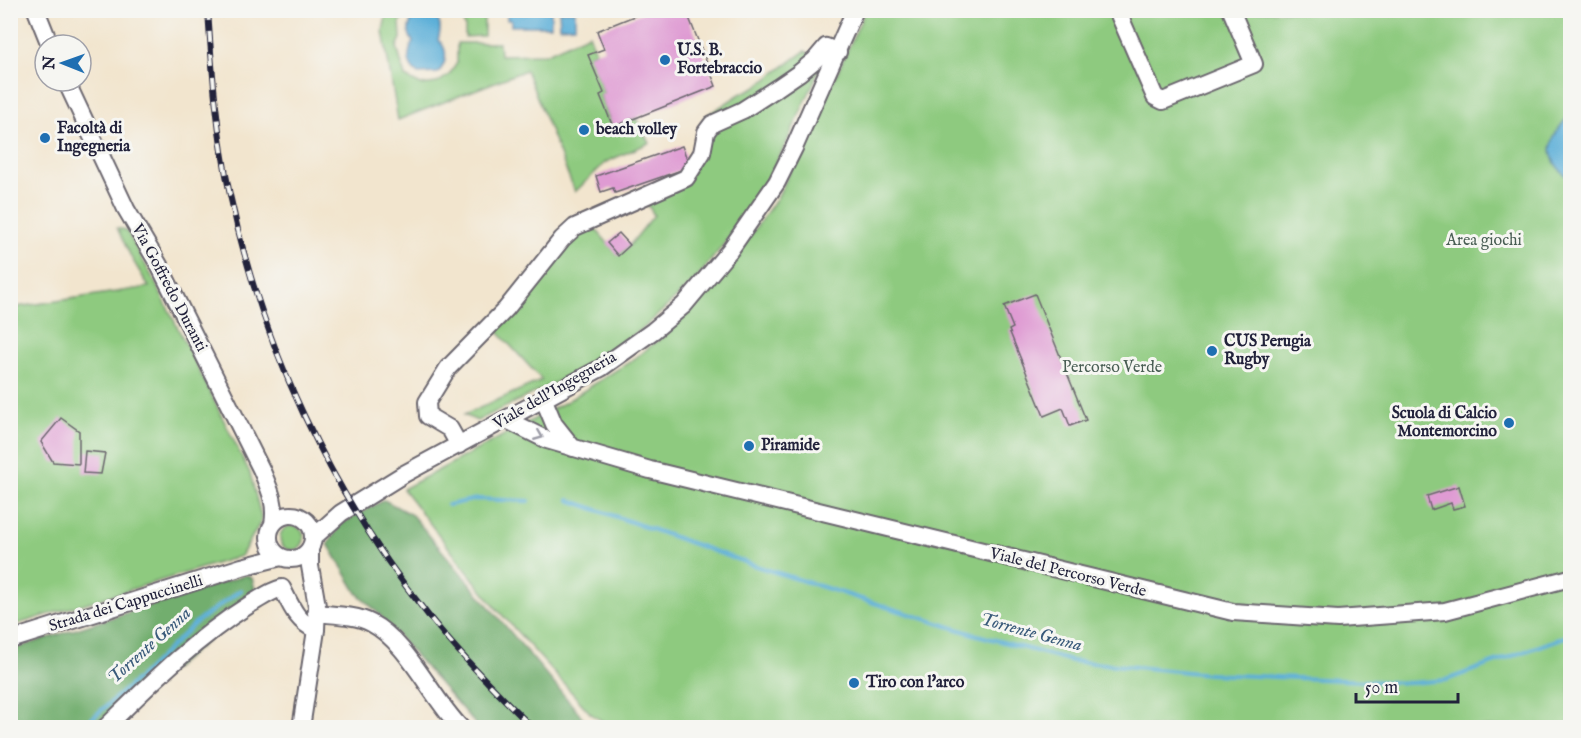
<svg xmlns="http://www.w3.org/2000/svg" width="1581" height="738" font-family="'IM FELL English',serif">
	<rect width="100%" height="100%" fill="#f6f6f2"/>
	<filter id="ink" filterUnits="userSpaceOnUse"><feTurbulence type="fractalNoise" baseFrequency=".0167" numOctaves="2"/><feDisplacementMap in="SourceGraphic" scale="12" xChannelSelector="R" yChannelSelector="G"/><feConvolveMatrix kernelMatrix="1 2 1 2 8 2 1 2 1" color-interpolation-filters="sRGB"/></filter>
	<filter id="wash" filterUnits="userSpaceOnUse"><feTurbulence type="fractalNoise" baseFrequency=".008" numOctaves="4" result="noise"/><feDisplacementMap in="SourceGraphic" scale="24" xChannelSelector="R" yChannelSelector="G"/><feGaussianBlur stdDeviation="1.35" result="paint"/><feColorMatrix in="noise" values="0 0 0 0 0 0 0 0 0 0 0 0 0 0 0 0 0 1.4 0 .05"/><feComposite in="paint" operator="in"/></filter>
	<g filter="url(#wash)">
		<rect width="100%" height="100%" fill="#f2e5ce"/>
		<!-- green -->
		<path fill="#8eca7f" stroke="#58765d" stroke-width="1.5" d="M1449 10 1570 11V727H611L590 713 495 607 403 489 566 402 634 359 669 332 715 285 777 198 821 109 865 11H1442L1437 15Z
			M387 11H405L400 23 401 38 397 47 405 77 421 85 437 83 449 75 457 63V43H499L500 55 545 54 589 34 596 52 589 55 604 93 600 95 612 127 636 118 649 143 606 162 575 192 526 70 398 120 383 31Z
			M459 11H484V36L465 37V27Z
			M805 51 823 62 785 146 750 211 697 278 645 327 581 370 477 421 464 415 542 380 497 331 581 229 593 226 618 255 630 245 654 215 646 202 686 183 713 132 706 116 740 94 757 86Z
			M117 228 126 230 154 280 250 473 262 520 241 556 11 626V308L149 287 132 259Z
			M280 538a12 12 0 1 1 24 0a12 12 0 1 1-24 0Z"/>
		<!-- forest -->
		<path fill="#72ae6e" stroke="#4a6854" stroke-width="1.5" d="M384 500 412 515 588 724 593 727H478L378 613 357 593 328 544 341 524Z
			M246 575 252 578 255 589 247 607 105 727H11L10 650Z"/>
		<!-- water -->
		<path fill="#5cafd8" stroke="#3f688a" stroke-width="1.5" d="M507 11H551V26H511V20H507Z
			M559 11H575V26L560 27Z
			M419 14C437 14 444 21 438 40 449 49 447 63 438 73L418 74C406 65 407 54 413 42 406 32 408 20 419 14Z
			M1570 115V179C1542 158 1548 138 1570 115Z"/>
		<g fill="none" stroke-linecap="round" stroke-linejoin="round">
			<!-- stream -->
			<path stroke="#5cafd8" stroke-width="4" d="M569 500 759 567 970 633 1072 661 1209 674 1410 683 1446 680 1570 635
				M448 505 477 499 529 501
				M81 728 143 674 195 623 241 590"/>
		</g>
		<g id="blocks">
			<!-- building -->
			<path fill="#df9bd3" d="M649 10H686L716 86 613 127 600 95 604 93 588 55 604 49 597 31Z
				M682 146 690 167 615 193 613 188 601 192 596 176Z
				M619 233 630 245 618 256 607 243Z
				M1035 294 1086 420 1070 426 1063 408 1044 416 1009 330 1013 328 1004 306Z
				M61 418 79 431V464L53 462 41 442Z
				M85 451 105 453 101 474 83 473Z
				M1459 486 1465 506 1453 509 1451 503 1431 510 1427 496Z"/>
		</g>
	</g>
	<g filter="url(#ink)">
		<use href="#blocks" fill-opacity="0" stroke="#6b666e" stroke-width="1.5"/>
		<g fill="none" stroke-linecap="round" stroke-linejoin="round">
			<!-- minor casing -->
			<g stroke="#6b666e" stroke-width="20">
				<path id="minor" d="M36 10 50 45
					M1117 10 1155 97 1163 101 1254 64 1231 10
					M66 81 126 209 159 265 261 469C269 488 277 503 273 524
					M544 400 554 424 573 448
					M507 420 547 440 650 470 1233 612 1338 619 1445 611 1570 578
					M459 445 450 429 428 416 427 402 448 368 506 309 562 239 575 227 686 178 702 153 706 132 712 124 743 110 777 88 799 73 815 60 826 47 838 52
					M269 537a22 22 0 1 1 44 0a22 22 0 1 1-44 0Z
					M314 537 341 513 404 474 601 368 653 331 684 305 730 250 777 182 794 148 855 10
					M316 613C333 615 356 615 371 623 408 642 431 698 461 728
					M10 640 242 567 281 557
					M105 728C150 684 196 638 249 605 260 599 270 591 282 588 291 606 297 622 316 630
					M301 728 316 630 317 606 310 566V549"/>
			</g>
			<!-- minor -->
			<use href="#minor" stroke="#fff" stroke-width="16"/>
			<!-- rail casing -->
			<g stroke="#22223b" stroke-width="6">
				<path id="rail" d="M208 10C212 72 217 134 230 195 262 347 331 494 428 615 460 655 496 692 533 728"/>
			</g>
			<!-- rail -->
			<use href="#rail" stroke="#f6f6f2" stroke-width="4" stroke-dasharray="11" stroke-linecap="butt"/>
		</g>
		<!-- one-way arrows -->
		<defs><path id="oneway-chevron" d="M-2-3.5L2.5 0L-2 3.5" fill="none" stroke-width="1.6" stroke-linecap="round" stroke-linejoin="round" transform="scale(1.5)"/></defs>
		<use stroke="#9c9ca7" href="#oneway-chevron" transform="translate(539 436) rotate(22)"/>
	</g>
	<!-- markers -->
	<g fill="#1f6fb2" stroke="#f6f6f2" stroke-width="2">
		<circle cx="665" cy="60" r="6"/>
		<circle cx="584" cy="130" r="6"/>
		<circle cx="45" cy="138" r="6"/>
		<circle cx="1212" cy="351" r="6"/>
		<circle cx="1509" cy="423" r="6"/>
		<circle cx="749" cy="446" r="6"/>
		<circle cx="854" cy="683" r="6"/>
	</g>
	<g text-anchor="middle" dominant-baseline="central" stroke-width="6" stroke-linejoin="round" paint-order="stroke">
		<!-- poi labels -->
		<g font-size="16" font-weight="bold" fill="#22223b" stroke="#f6f6f2" text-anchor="start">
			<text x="677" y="51">U.S. B.<tspan x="677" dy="18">Fortebraccio</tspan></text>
			<text x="57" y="129">Facoltà di<tspan x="57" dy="18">Ingegneria</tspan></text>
			<text x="596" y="130">beach volley</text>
			<text x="1224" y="342">CUS Perugia<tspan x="1224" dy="18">Rugby</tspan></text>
			<text x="1497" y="414" text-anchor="end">Scuola di Calcio<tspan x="1497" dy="18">Montemorcino</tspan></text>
			<text x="761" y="446">Piramide</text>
			<text x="866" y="683">Tiro con l'arco</text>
		</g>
		<!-- park labels -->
		<g font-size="16" fill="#485d53" stroke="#f6f6f2">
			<text x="1484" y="241">Area giochi</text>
			<text x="1112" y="368">Percorso Verde</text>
		</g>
		<!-- street labels -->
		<g font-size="16" fill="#22223b" stroke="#f6f6f2">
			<text transform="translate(169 288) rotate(62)">Via Goffredo Duranti</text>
			<text transform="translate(555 391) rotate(-30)">Viale dell'Ingegneria</text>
			<text transform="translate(1068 573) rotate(14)">Viale del Percorso Verde</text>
			<text transform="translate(126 604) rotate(-17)">Strada dei Cappuccinelli</text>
		</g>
		<!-- water labels -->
		<g font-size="18" font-style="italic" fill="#395a7a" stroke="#f6f6f2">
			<text transform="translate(1031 633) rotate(15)">Torrente Genna</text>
			<text transform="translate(150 646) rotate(-42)">Torrente Genna</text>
		</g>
	</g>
	<!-- margin -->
	<rect width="1581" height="738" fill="none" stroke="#f6f6f2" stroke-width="36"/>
	<!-- north arrow -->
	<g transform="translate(63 63) rotate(271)"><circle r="28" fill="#f6f6f2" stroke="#a1a1a9" stroke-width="1.5"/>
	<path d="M0-4.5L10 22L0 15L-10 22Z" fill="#1f6fb2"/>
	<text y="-9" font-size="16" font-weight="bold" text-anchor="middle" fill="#22223b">N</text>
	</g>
	<!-- scale -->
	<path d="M1356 693v9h102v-9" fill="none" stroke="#22223b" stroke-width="3"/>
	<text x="1365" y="693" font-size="18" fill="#22223b" stroke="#f6f6f2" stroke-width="4.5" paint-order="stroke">50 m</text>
</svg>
